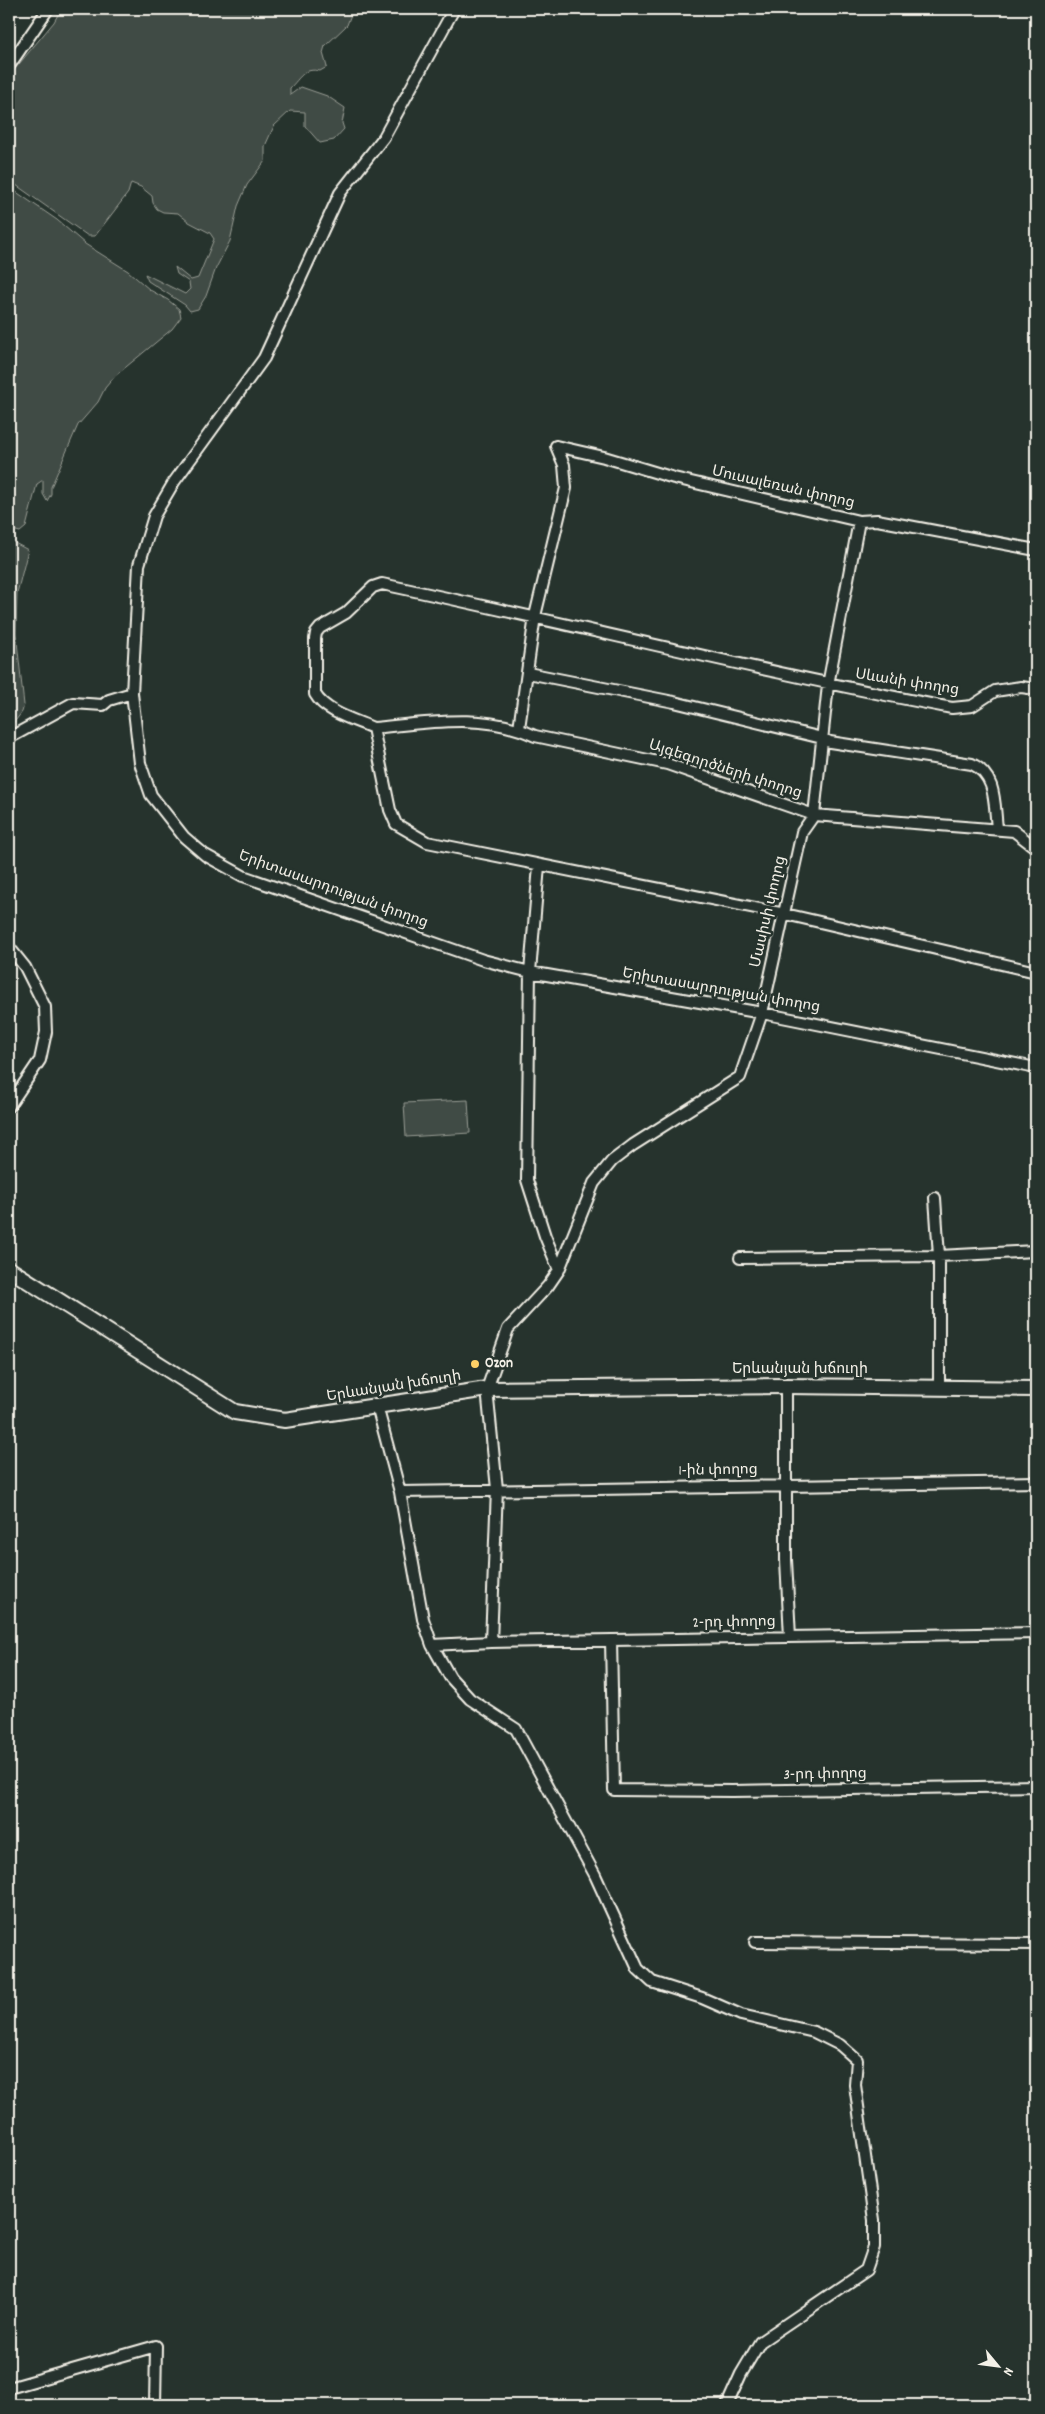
<svg xmlns="http://www.w3.org/2000/svg" width="1045" height="2414" font-family="Dekko,'Noto Sans Armenian',sans-serif">
	<rect width="100%" height="100%" fill="#26332d"/>
	<filter id="ink" filterUnits="userSpaceOnUse"><feTurbulence type="fractalNoise" baseFrequency=".02" numOctaves="2"/><feDisplacementMap in="SourceGraphic" scale="10" xChannelSelector="R" yChannelSelector="G"/><feConvolveMatrix kernelMatrix="1 2 1 2 8 2 1 2 1" color-interpolation-filters="sRGB"/></filter>
	<g filter="url(#ink)">
		<!-- green -->
		<path fill="#414b45" stroke="#9a9e96" d="M61 9H353L347 25 325 46 323 53 327 67 320 71C304 67 300 78 290 88V95L301 87 327 96 345 108 342 123 344 129 334 140 320 143 305 126V112L290 111 274 126 265 146V161L247 185 238 206 230 241 216 268 206 296 198 309 190 311 185 305 148 281 145 274 185 294 190 289 189 282 177 274 175 267 191 280 198 278 214 239 210 233 189 222 178 213 163 212 157 209 153 203 152 196 141 187 131 183 128 193 95 236H88L9 180V76L54 22Z
			M9 187 57 220 85 244 128 271 150 290 168 300 179 309 181 317 172 329 115 376 105 388 98 402 78 425 51 487V494L47 501 43 494V480L37 484 26 527 20 532 9 529Z
			M9 540 28 550 17 593 16 633 24 705 22 712 9 729Z
			M468 1100 470 1133 406 1137 404 1103Z"/>
		<g fill="none" stroke-linecap="round" stroke-linejoin="round">
			<!-- minor casing -->
			<g stroke="#f4f1e8" stroke-width="14">
				<path id="minor" d="M454 9 384 137 340 193 264 358 174 482 154 516 139 565 132 693 140 763 151 795 184 837 205 855 243 876 483 960 530 972 762 1013 1036 1068
					M9 66 48 9
					M556 446 604 457 674 478 859 521 877 520 1036 550
					M528 673 674 702 822 738 830 742 972 764C997 776 994 804 997 828
					M1036 689 1021 687 995 691 972 706 952 708C761 672 572 624 382 584L373 587 346 613 320 628 316 633 315 639V694C325 712 355 720 373 728L390 810 396 824 427 842 785 914 1036 972
					M373 728C427 723 484 712 535 736L667 764 814 815 1014 831 1036 848
					M519 728 535 616 566 488 564 465 556 446
					M9 738 73 703 103 705 109 700 132 693
					M539 866 530 972 527 1180 545 1236 559 1270
					M9 947 25 967 45 1007 46 1032 40 1060 9 1106
					M935 1198 939 1256V1387
					M740 1258 939 1256 1036 1251
					M786 1386V1560L790 1637
					M377 1406 400 1492 423 1619 432 1645 450 1677 470 1699 516 1729 595 1875 638 1969 652 1982 702 1998 741 2015 814 2032 840 2045 857 2060 855 2085 874 2220V2247L866 2270 760 2342 741 2374 727 2405
					M400 1492 1036 1482
					M611 1640 614 1790 732 1791 1036 1786
					M491 1642 497 1489 487 1389 508 1329 548 1286 559 1270 594 1183 612 1161 633 1145 740 1077 762 1013 802 832 814 815 828 685 859 521
					M432 1645 491 1642 1036 1633
					M755 1942 1036 1944
					M9 2388 156 2346 155 2405"/>
			</g>
			<!-- secondary casing -->
			<g stroke="#f4f1e8" stroke-width="18">
				<path id="secondary" d="M9 1269 235 1412 285 1420 487 1389 786 1386 1036 1389"/>
			</g>
			<!-- minor -->
			<use href="#minor" stroke="#26332d" stroke-width="10"/>
			<!-- secondary -->
			<use href="#secondary" stroke="#26332d" stroke-width="14"/>
		</g>
	</g>
	<!-- markers -->
	<circle fill="#ffd166" stroke="#26332d" stroke-width="2" cx="475" cy="1364" r="5"/>
	<g text-anchor="middle" dominant-baseline="central" stroke-width="5" stroke-linejoin="round" paint-order="stroke">
		<!-- street labels -->
		<g font-size="15" fill="#f4f1e8" stroke="#26332d">
			<text transform="translate(783 488) rotate(13)">Մուսալեռան փողոց</text>
			<text transform="translate(907 683) rotate(9)">Սևանի փողոց</text>
			<text transform="translate(725 770) rotate(18)">Այգեգործների փողոց</text>
			<text transform="translate(333 890) rotate(20)">Երիտասարդության փողոց</text>
			<text transform="translate(769 912) rotate(-77)">Մասիսի փողոց</text>
			<text transform="translate(721 991) rotate(10)">Երիտասարդության փողոց</text>
			<text x="800" y="1370">Երևանյան խճուղի</text>
			<text transform="translate(394 1387) rotate(-9)">Երևանյան խճուղի</text>
			<text transform="translate(718 1471) rotate(-1)">1-ին փողոց</text>
			<text transform="translate(734 1623) rotate(-1)">2-րդ փողոց</text>
			<text transform="translate(825 1775) rotate(-1)">3-րդ փողոց</text>
		</g>
		<!-- poi labels -->
		<g font-size="15" font-weight="bold" fill="#f4f1e8" stroke="#26332d" text-anchor="start">
			<text x="485" y="1364">Ozon</text>
		</g>
	</g>
	<!-- margin -->
	<rect width="1045" height="2414" fill="none" stroke="#26332d" stroke-width="30"/>
	<rect x="15" y="15" width="1015" height="2384" fill="none" stroke="#f4f1e8" stroke-width="2" filter="url(#ink)"/>
	<!-- north arrow -->
	<g transform="translate(998 2366) rotate(119)" stroke="#26332d" stroke-width="4" paint-order="stroke">
	<path d="M0-4L9 19L0 12L-9 19Z" fill="#f4f1e8"/>
	<text y="-8" font-size="14" font-weight="bold" text-anchor="middle" fill="#f4f1e8">N</text>
	</g>
</svg>
